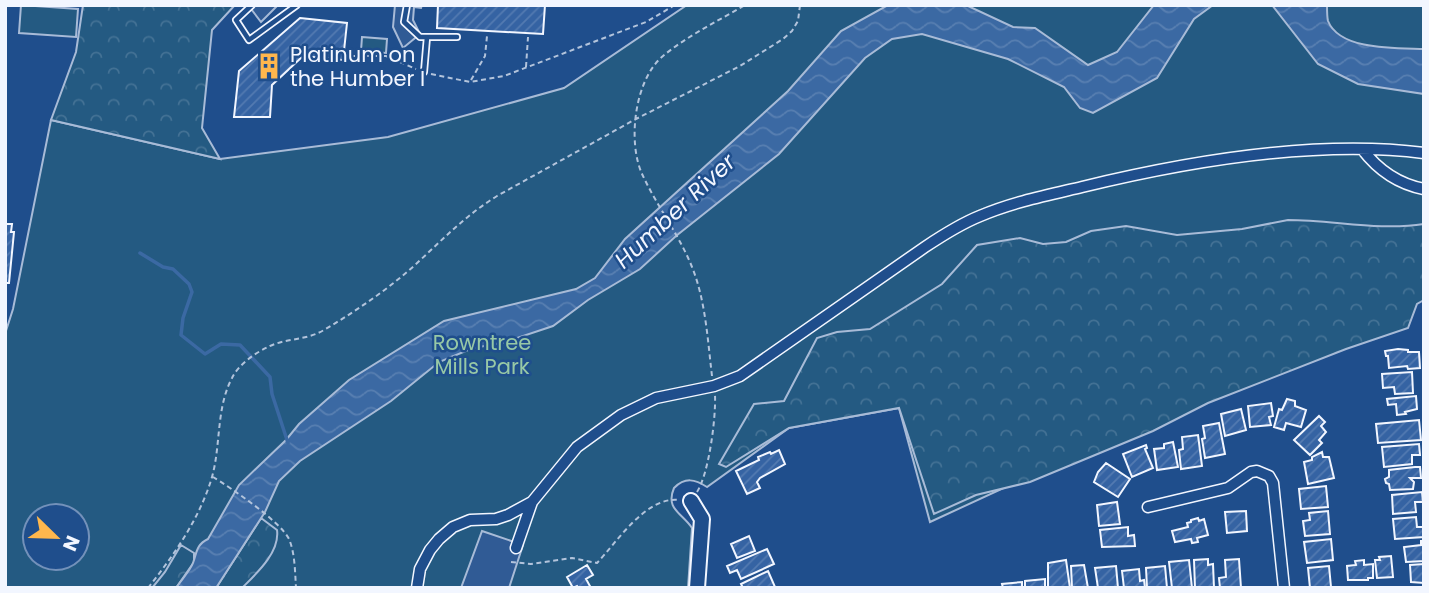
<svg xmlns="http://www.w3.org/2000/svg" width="1429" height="593" font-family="Poppins,sans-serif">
	<defs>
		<pattern id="forest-crowns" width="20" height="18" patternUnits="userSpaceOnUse" patternTransform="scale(1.75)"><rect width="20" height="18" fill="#245a82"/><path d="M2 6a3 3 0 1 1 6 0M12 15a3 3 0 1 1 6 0" fill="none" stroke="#447295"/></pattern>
		<pattern id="water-waves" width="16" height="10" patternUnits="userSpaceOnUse" patternTransform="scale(1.75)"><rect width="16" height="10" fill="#3b69a3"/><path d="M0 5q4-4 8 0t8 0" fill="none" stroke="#587fb1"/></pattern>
		<pattern id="building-hatch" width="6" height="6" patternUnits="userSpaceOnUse" patternTransform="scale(1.75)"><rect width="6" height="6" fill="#3563a3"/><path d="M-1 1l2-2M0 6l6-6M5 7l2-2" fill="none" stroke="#537ab1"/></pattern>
	</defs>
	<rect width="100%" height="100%" fill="#1f4e8c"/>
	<!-- green -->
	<path fill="#245a82" stroke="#a8bbd7" stroke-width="2" fill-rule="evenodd" d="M21 5 78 9 76 37 19 33Z
		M687 5H1424V294L930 522 899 408 789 428 707 487C695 479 685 477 674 488 665 509 682 513 692 528L688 588H5V334L13 309 51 120 220 159 388 137 564 88ZM35 516H77V558H35Z
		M362 37 387 39 386 53 361 51Z"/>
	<!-- forest -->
	<path fill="url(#forest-crowns)" stroke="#a8bbd7" stroke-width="2" d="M83 5H235L212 30 202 128 220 159 51 120 76 52Z
		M1288 220C1334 220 1378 231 1424 224V300L1417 304 1408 328 1346 349 1208 403 1153 431 1030 482 976 495 934 514 899 408 789 428 726 467 719 464 754 404 784 401 817 338 837 332 870 329 942 284 977 245 1020 238 1043 244 1066 242 1091 231 1126 226 1177 235 1242 229Z
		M261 518 277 530C280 552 257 573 242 588H216Z
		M181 545 194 553V562L176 588H152L165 572Z"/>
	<!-- parking -->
	<path fill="#305b95" stroke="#a8bbd7" stroke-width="2" d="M248 5H278L261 22Z
		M395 5H422L421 8 414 7 413 20 420 34 403 48 393 27Z
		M482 531 523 545 509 588H461Z"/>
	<!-- water -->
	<path fill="url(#water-waves)" stroke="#a8bbd7" stroke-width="2" d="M888 5H966L1013 27 1035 28 1088 65 1117 52 1154 5H1213L1194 19 1157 78 1093 113 1080 108 1064 87 1008 59 922 34 892 39 865 58 779 154 676 236 640 269 588 300 553 326 502 343 473 348 439 362 391 401 300 461 279 481 265 512 216 588H176C181 580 190 571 193 563 197 552 196 545 208 539L239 485 286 440 299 424 349 380 444 321 576 289 595 278 625 239 788 91 841 31Z
		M1272 5H1327C1327 10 1327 17 1328 21 1340 51 1398 48 1424 49V94L1358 84 1318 64Z"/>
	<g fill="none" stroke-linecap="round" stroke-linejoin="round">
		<!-- stream -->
		<path stroke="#3b69a3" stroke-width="3.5" d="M140 253 163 267 173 269 189 284 192 292 183 318 181 335 205 354 221 344 240 345 270 377 272 394 288 443"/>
	</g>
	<!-- building -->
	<path fill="url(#building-hatch)" stroke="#f2f6ff" stroke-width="2" d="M438 5H545L543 34 437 28Z
		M300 18 347 23 343 60 303 56 272 85 270 117H234L239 71Z
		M5 224H12L11 232H14L9 283H5Z
		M1398 349 1408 350V352H1419L1420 368 1408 369 1407 366 1389 368 1388 356H1386L1385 351Z
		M1412 372 1413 393 1395 394 1394 387 1383 388 1382 374Z
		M1416 396 1417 409 1405 412 1406 414 1397 415 1396 404 1388 405 1387 399Z
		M1287 399 1295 401V406L1306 410 1301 427 1286 423 1284 430 1274 427 1279 409 1282 410Z
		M1271 403 1273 416 1269 417 1271 425 1250 427 1248 406Z
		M1241 409 1246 430 1225 436 1221 414Z
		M1319 416 1325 422 1321 426 1326 432 1319 440 1322 443 1310 455 1294 440Z
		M1419 420 1421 440 1378 443 1376 424Z
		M1219 423 1225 454 1205 458 1202 439 1205 438 1203 426Z
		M1198 435 1202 466 1181 469 1179 450 1183 449 1182 437Z
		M1173 442 1178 467 1157 470 1154 449 1164 448V444Z
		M1419 444 1420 455H1412V464L1384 467 1382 447Z
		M1146 445 1147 448 1145 449 1153 468 1132 477 1123 454Z
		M779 450 785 464 760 478 757 482 760 488 747 494 736 471 759 460 758 457 770 452 771 454Z
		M1322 452 1323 457H1329L1334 478 1308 484 1304 462 1312 460V457Z
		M1106 463 1130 479 1118 497 1094 482 1098 472Z
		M1415 467H1420L1421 478H1410L1414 482 1413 489 1390 490 1389 484 1386 483 1385 479 1389 477V470Z
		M1326 486 1328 507 1301 509 1299 489Z
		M1422 492 1423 502H1415L1416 512 1393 514 1392 495Z
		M1117 502 1120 524 1099 526 1097 505Z
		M1246 511 1247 531 1227 533 1225 512Z
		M1328 511 1330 534 1305 536 1303 521 1310 520 1309 513Z
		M1416 517 1417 527H1424V537L1395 539 1393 519Z
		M1198 518 1199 521 1204 519 1208 535 1197 538 1198 542 1192 543 1191 539 1175 542 1172 531 1188 527 1187 523 1191 522V520Z
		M1128 527V536L1134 535 1135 546 1102 547 1100 530Z
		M749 536 755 551 737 558 731 544Z
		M1331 539 1333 560 1307 563 1304 542Z
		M1421 541H1424V561L1406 562 1404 547 1421 545Z
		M767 549 774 564 741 579 737 570 730 573 727 566Z
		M1391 556 1393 577 1377 578 1375 560H1380L1379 557Z
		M1208 559V565L1213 564 1214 588H1195L1194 560Z
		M1239 559 1241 588H1220L1219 578 1226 577 1225 560Z
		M1066 560 1070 588H1048V563Z
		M1189 560 1192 588H1172L1169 562Z
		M1364 560V565L1373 564V578H1368V580H1348L1347 566 1356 565 1355 561Z
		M1424 564V583L1411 582 1410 565Z
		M587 565 593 575 586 579 591 588H578L577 586 573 588 567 577Z
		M1084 565 1088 588H1072L1071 566Z
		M1116 566 1118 588H1098L1095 568Z
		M1165 566 1167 588H1147L1146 568Z
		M1329 566 1331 587 1310 588 1308 568Z
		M1139 569 1140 581 1144 580 1145 588H1124L1122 571Z
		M768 571 775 587 743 588 741 584Z
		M1045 579V588H1025V581Z
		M1022 582V588H1003L1002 584Z"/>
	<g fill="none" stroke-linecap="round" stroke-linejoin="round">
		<!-- lane casing -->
		<g stroke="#f2f6ff" stroke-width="8">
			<path id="lane" d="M252 5 236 20 249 40 297 5
				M407 5 404 22 420 37H457
				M424 72 427 37"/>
		</g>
		<!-- street casing -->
		<g stroke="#f2f6ff" stroke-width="13">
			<path id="street" d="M1362 149C1378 170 1398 184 1424 189
				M1148 507 1228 488 1251 472 1257 471 1269 476 1273 483 1284 588
				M516 548 532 502
				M417 588 420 569 430 550 439 539 453 527 470 520 496 519 508 515 532 502 577 447 621 415 656 398 714 386 740 376 925 247C943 235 960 224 980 216 1013 202 1048 195 1082 187 1189 161 1315 139 1424 153"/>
		</g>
		<!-- secondary casing -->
		<g stroke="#f2f6ff" stroke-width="18">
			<path id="secondary" d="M691 501 702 519 697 588"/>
		</g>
		<!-- path -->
		<path stroke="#b3c4dc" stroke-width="2" stroke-dasharray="5 3.5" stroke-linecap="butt" d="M350 56H386L416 69
			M526 67 528 37
			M431 74 470 82 504 76 646 22 675 5
			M471 80 485 56 487 36
			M712 376C708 343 706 307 695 275 683 240 659 210 643 176 627 144 634 80 663 56 687 36 718 21 745 5
			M213 477C231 488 280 521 289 539 295 553 295 572 296 588
			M697 492C709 473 716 418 715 395
			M511 562 531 564 572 558 597 563C617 542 646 496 679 500
			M148 588C174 555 200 518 212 477 221 445 216 408 232 378 238 365 255 353 268 347 285 338 305 341 324 330 356 311 387 290 415 265 442 240 466 215 497 196L634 120 740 66 783 39 792 31 798 21 800 5"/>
		<!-- lane -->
		<use href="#lane" stroke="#1f4e8c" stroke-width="4.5"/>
		<!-- street -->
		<use href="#street" stroke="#1f4e8c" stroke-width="10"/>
		<!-- secondary -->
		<use href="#secondary" stroke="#1f4e8c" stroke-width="14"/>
	</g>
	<!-- icons -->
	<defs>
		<g id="building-bare" transform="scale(2.1)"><path d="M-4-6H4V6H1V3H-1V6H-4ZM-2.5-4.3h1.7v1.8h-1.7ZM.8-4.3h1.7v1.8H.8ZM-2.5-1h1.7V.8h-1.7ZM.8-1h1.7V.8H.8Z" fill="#ffb74d" stroke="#1f4e8c" stroke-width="2.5" paint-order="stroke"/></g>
	</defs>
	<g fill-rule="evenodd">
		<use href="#building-bare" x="269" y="66"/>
	</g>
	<g text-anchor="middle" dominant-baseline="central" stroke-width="5" stroke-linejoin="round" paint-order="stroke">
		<!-- poi labels -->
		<g font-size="21" fill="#f2f6ff" stroke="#1f4e8c" text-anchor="start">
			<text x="290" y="54">Platinum on<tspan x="290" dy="24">the Humber I</tspan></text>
		</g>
		<!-- park labels -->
		<g font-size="21" fill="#97c8a6" stroke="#1f4e8c">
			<text x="482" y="342">Rowntree<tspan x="482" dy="24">Mills Park</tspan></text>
		</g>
		<!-- water labels -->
		<g font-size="23" font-style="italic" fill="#f2f6ff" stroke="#1f4e8c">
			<text transform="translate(675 211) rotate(-43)">Humber River</text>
		</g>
	</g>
	<!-- border -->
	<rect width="1429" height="593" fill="none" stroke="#f2f6ff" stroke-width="14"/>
	<!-- north arrow -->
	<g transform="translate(56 537) rotate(113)"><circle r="33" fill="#1f4e8c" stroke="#7391ba" stroke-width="2"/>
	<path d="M0-5L12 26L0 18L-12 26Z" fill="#ffb74d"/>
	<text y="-10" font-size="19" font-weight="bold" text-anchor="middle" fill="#f2f6ff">N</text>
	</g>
</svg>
